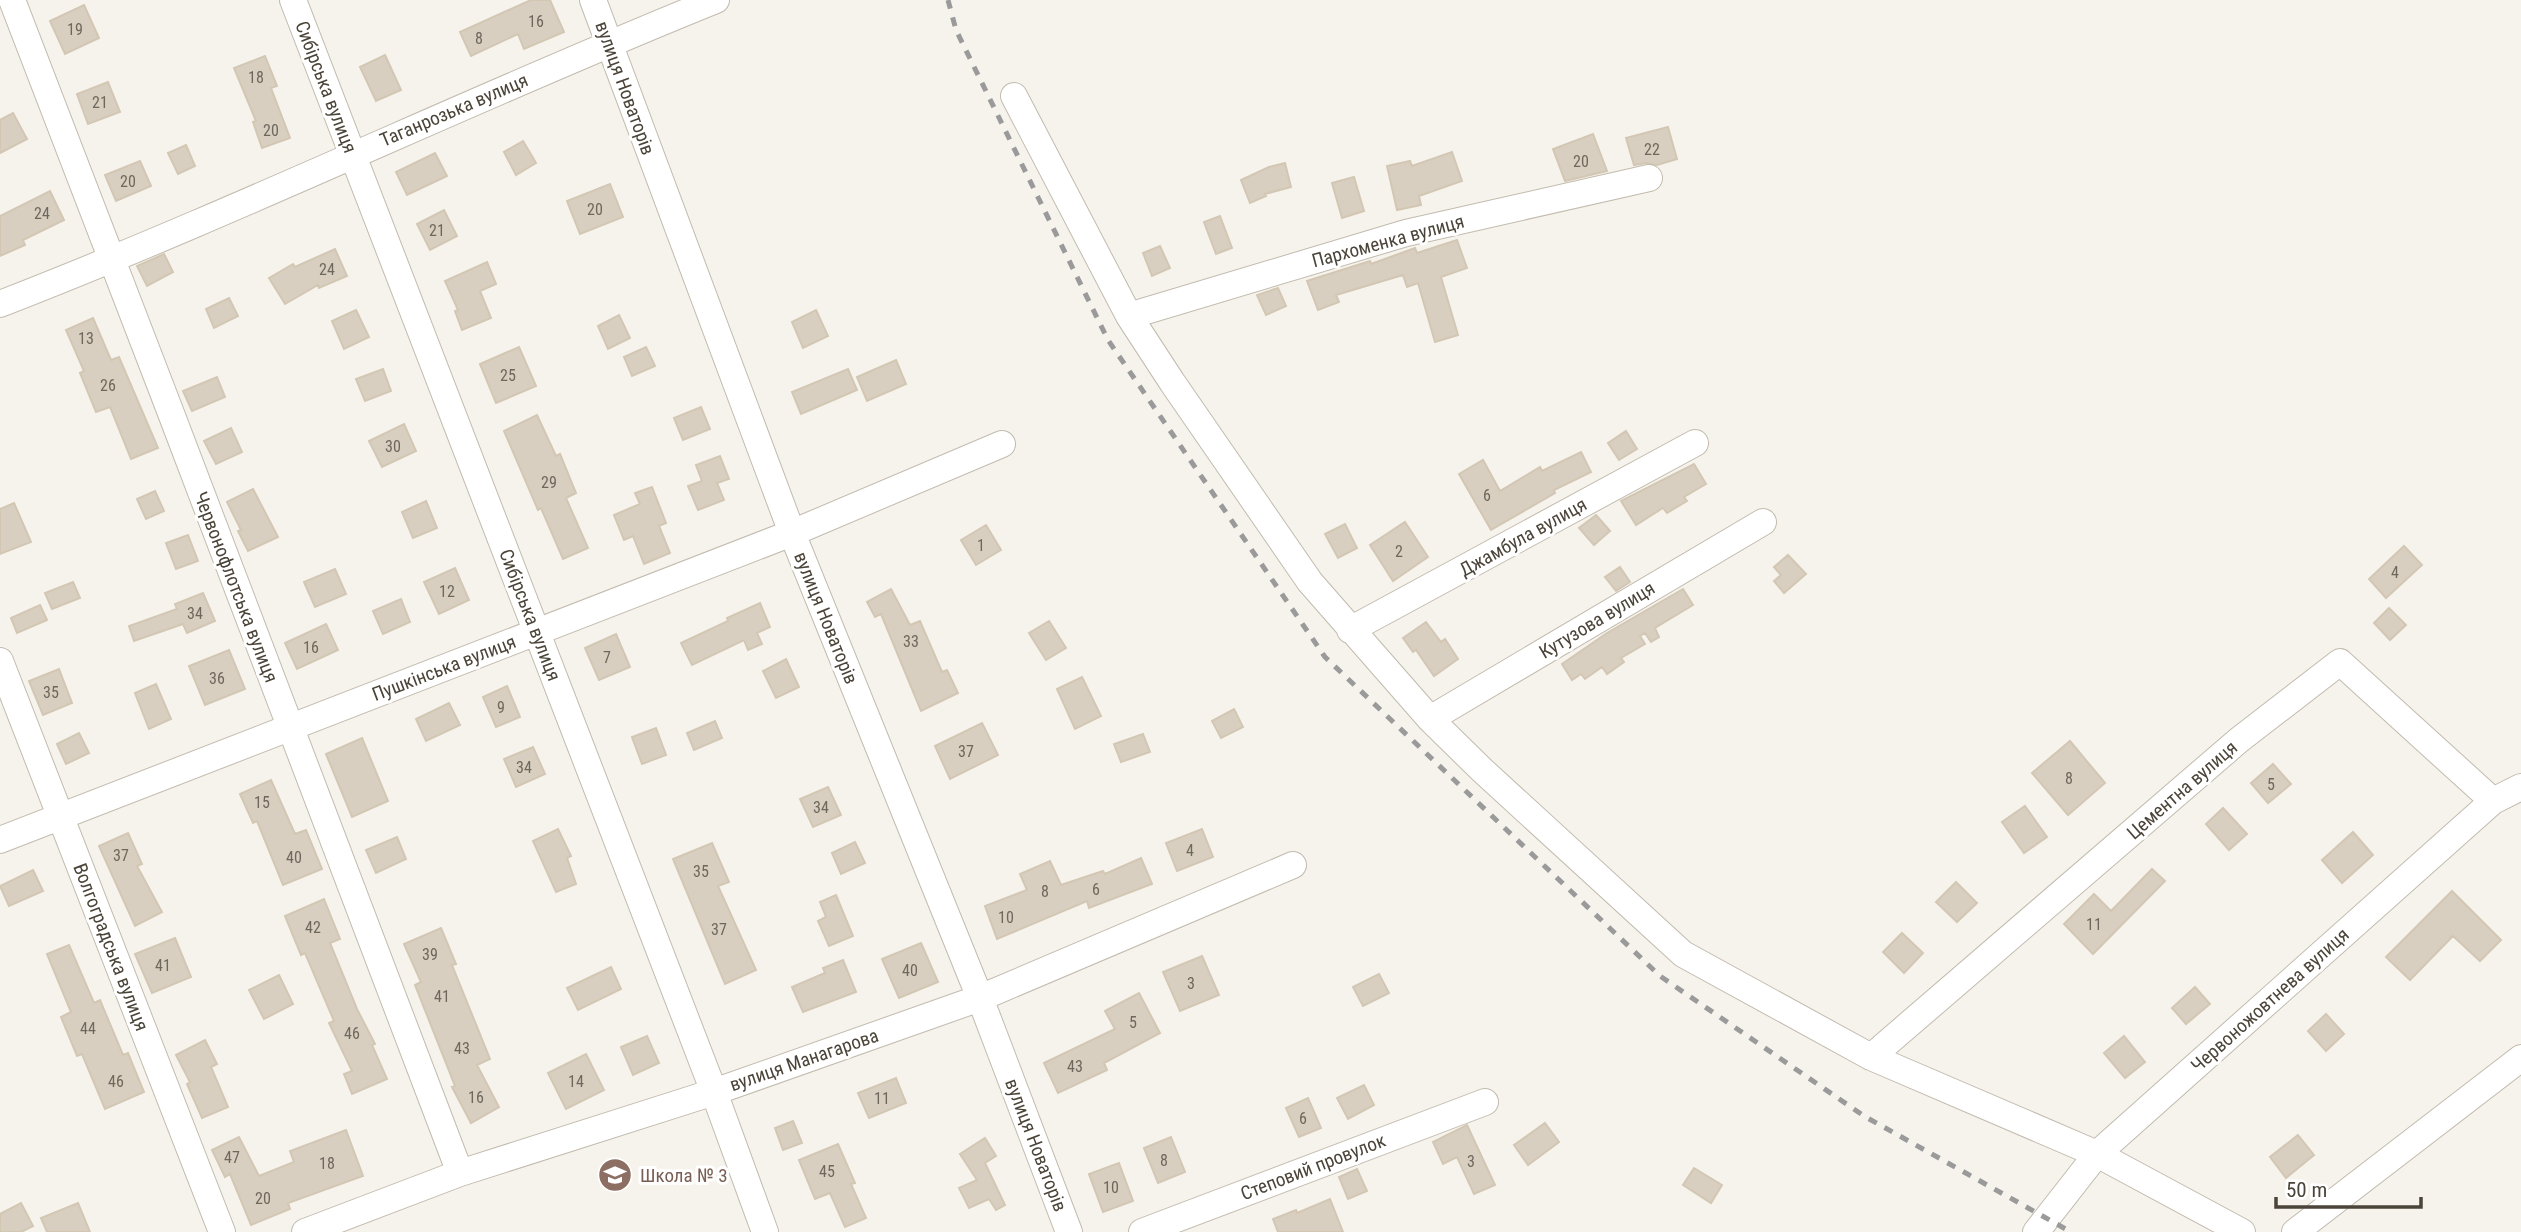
<svg xmlns="http://www.w3.org/2000/svg" width="2521" height="1232" font-family="'Roboto Condensed',sans-serif">
	<rect width="100%" height="100%" fill="#f6f3ec"/>
	<!-- building -->
	<path fill="#d8cfc1" stroke="#d3c7b4" stroke-width="2" d="M531 0H550L564 32 524 49 518 34 471 56 460 32Z
		M84 5 99 38 65 54 50 21Z
		M385 55 401 90 376 101 360 67Z
		M265 56 277 86 271 88 290 138 262 148 253 122 256 121 234 68Z
		M108 82 120 112 88 124 77 94Z
		M13 113 27 139 0 153V120Z
		M1668 127 1677 159 1657 165 1646 163 1634 165 1626 138Z
		M1593 134 1607 171 1565 181 1553 149Z
		M523 141 536 163 516 175 504 152Z
		M186 145 195 166 178 174 168 153Z
		M1452 152 1462 181 1419 196 1421 205 1397 210 1387 166 1410 161 1412 166Z
		M435 153 447 176 407 195 396 172Z
		M140 161 151 186 116 201 105 175Z
		M1285 163 1291 187 1265 194 1266 196 1250 203 1241 180 1269 167Z
		M1354 177 1364 211 1342 218 1332 183Z
		M610 184 623 217 580 234 567 201Z
		M50 191 64 220 23 240 25 245 0 256V216Z
		M444 210 457 236 430 250 417 224Z
		M1220 216 1232 248 1216 254 1204 222Z
		M1457 240 1467 268 1441 277 1458 335 1435 342 1418 283 1407 287 1403 275 1336 295 1339 302 1318 310 1307 281 1370 261 1371 264 1415 248 1417 253Z
		M1160 246 1170 268 1152 276 1143 253Z
		M335 249 347 276 319 288 318 285 285 304 269 278 293 264 295 267Z
		M164 254 173 272 147 286 137 266Z
		M487 262 496 284 480 291 491 318 462 330 455 311 458 310 445 281Z
		M1278 288 1286 306 1266 315 1257 295Z
		M229 298 238 316 214 328 206 309Z
		M356 310 369 337 344 349 332 321Z
		M816 310 828 336 803 348 792 322Z
		M619 315 630 338 608 349 598 326Z
		M93 318 111 360 119 357 158 448 131 459 110 407 96 412 80 373 84 371 66 330Z
		M519 347 536 386 496 403 480 364Z
		M646 347 655 366 632 376 624 357Z
		M896 360 906 384 867 401 857 377Z
		M383 369 391 391 365 401 356 379Z
		M848 369 857 390 801 414 792 392Z
		M217 377 225 397 192 411 183 391Z
		M701 407 710 429 683 440 674 418Z
		M537 415 556 456 560 454 576 493 566 498 588 548 563 559 541 508 538 510 504 431Z
		M404 424 416 451 382 467 369 441Z
		M231 428 242 452 216 464 204 441Z
		M1626 431 1637 449 1619 460 1608 443Z
		M1581 452 1591 472 1554 490 1555 493 1491 530 1459 474 1483 460 1500 491 1540 467 1542 471Z
		M720 456 729 479 717 483 724 500 698 510 688 486 702 481 696 465Z
		M1694 464 1706 484 1684 497 1687 501 1667 513 1663 508 1636 525 1621 501Z
		M652 487 666 523 659 526 670 553 644 564 633 536 624 540 614 515 640 504 635 493Z
		M253 489 278 537 248 551 238 531 241 530 227 502Z
		M155 491 164 511 146 519 137 499Z
		M426 501 437 528 413 538 402 512Z
		M14 503 31 542 0 554V509Z
		M1596 515 1610 531 1594 545 1579 528Z
		M1405 522 1428 557 1393 581 1370 545Z
		M1345 524 1357 548 1338 558 1325 534Z
		M986 525 1001 550 976 565 961 540Z
		M188 535 198 561 176 569 166 543Z
		M2404 546 2422 565 2386 598 2369 579Z
		M1788 555 1806 574 1784 593 1774 581 1781 575 1774 567Z
		M1620 567 1630 582 1616 591 1605 577Z
		M455 568 469 600 439 614 424 582Z
		M335 569 346 594 315 607 304 582Z
		M73 582 80 598 52 609 45 593Z
		M891 589 910 625 920 621 942 672 947 670 958 693 921 711 881 614 875 617 867 602Z
		M1683 589 1693 605 1655 628 1659 637 1651 642 1645 633 1640 636 1645 644 1621 658 1624 662 1607 674 1602 667 1585 679 1581 674 1572 680 1562 664 1607 633Z
		M203 593 215 621 187 633 183 624 134 641 129 626 177 609 175 604Z
		M401 599 410 622 383 634 373 611Z
		M760 603 770 627 757 633 762 644 748 650 744 640 692 665 681 643 728 621 727 618Z
		M40 605 47 620 17 633 11 618Z
		M2389 608 2406 625 2390 640 2374 623Z
		M1049 621 1066 648 1046 660 1029 633Z
		M1426 622 1441 642 1445 639 1458 659 1434 676 1416 650 1413 652 1403 638Z
		M326 624 338 650 297 669 285 643Z
		M616 634 630 667 599 680 585 648Z
		M229 650 245 689 205 705 189 666Z
		M786 659 799 687 776 698 763 671Z
		M59 669 72 703 43 715 29 681Z
		M1082 677 1101 716 1075 729 1057 689Z
		M156 684 171 719 149 729 135 693Z
		M507 686 520 717 496 727 483 697Z
		M449 703 460 725 426 741 416 719Z
		M1234 709 1243 727 1221 738 1212 721Z
		M715 721 722 738 694 750 687 733Z
		M982 723 998 755 950 779 935 746Z
		M656 728 666 755 642 764 632 737Z
		M79 733 89 753 66 764 57 744Z
		M1143 734 1150 752 1121 762 1114 744Z
		M362 738 388 801 352 817 326 754Z
		M2070 741 2105 783 2068 815 2032 773Z
		M533 747 545 774 516 787 504 759Z
		M2273 764 2291 784 2268 803 2251 783Z
		M271 780 295 834 306 830 322 869 283 885 257 821 253 823 240 794Z
		M828 787 841 815 813 827 800 799Z
		M2025 806 2047 837 2024 853 2002 822Z
		M2223 808 2247 834 2229 850 2206 824Z
		M558 829 571 856 567 858 576 884 556 892 533 841Z
		M1202 829 1213 857 1177 871 1166 843Z
		M2353 832 2373 855 2342 883 2322 860Z
		M128 833 142 864 137 866 162 912 135 926 99 846Z
		M397 837 406 859 376 873 366 850Z
		M855 842 865 863 841 874 832 853Z
		M712 843 729 882 718 886 756 970 725 984 673 859Z
		M1141 858 1152 884 1089 908 1087 901 997 939 985 906 1027 890 1020 874 1050 861 1061 885 1103 871 1105 874Z
		M2152 869 2165 881 2093 954 2064 924 2094 894 2111 911Z
		M33 870 43 891 9 906 0 886Z
		M1956 882 1977 903 1957 922 1936 902Z
		M2452 891 2501 940 2480 961 2453 936 2410 980 2386 957Z
		M836 895 853 936 829 946 818 921 826 917 820 902Z
		M324 899 340 939 330 943 357 1009 375 1044 372 1045 387 1079 352 1094 344 1074 352 1071 329 1023 334 1021 305 953 301 955 285 916Z
		M441 928 456 964 452 965 490 1059 477 1065 499 1107 471 1123 452 1087 455 1086 415 985 421 982 404 944Z
		M1902 933 1923 953 1904 973 1883 952Z
		M175 938 191 977 152 993 135 954Z
		M921 943 938 982 899 998 882 959Z
		M69 945 94 1003 100 1000 123 1055 128 1053 144 1092 105 1109 82 1054 77 1056 61 1017 71 1012 47 954Z
		M1202 956 1219 995 1180 1011 1163 972Z
		M843 960 856 992 803 1012 792 987 825 973 823 968Z
		M611 967 621 989 578 1010 567 988Z
		M1379 974 1389 993 1363 1006 1353 987Z
		M279 975 293 1004 264 1019 249 990Z
		M2195 987 2210 1004 2186 1024 2172 1008Z
		M1139 993 1160 1033 1104 1063 1107 1070 1058 1093 1044 1063 1115 1029 1105 1011Z
		M2326 1014 2344 1034 2326 1051 2308 1031Z
		M647 1036 659 1063 633 1075 621 1047Z
		M2124 1036 2145 1062 2125 1078 2104 1053Z
		M205 1040 217 1064 211 1067 228 1107 202 1118 187 1084 190 1082 176 1055Z
		M586 1054 604 1090 566 1109 548 1073Z
		M896 1078 906 1103 869 1118 858 1093Z
		M1364 1085 1374 1105 1348 1119 1337 1098Z
		M1308 1098 1321 1128 1299 1137 1286 1108Z
		M793 1121 802 1143 783 1150 775 1128Z
		M1545 1123 1559 1142 1528 1165 1514 1145Z
		M1467 1125 1495 1185 1474 1194 1457 1157 1443 1164 1433 1142Z
		M346 1130 363 1176 288 1203 290 1209 251 1225 230 1174 225 1177 212 1150 239 1137 259 1176 294 1162 290 1151Z
		M2298 1135 2314 1155 2286 1178 2270 1157Z
		M1171 1137 1185 1172 1158 1183 1144 1148Z
		M985 1138 996 1156 985 1163 1005 1205 996 1210 989 1199 969 1208 959 1188 977 1180 960 1154Z
		M838 1144 855 1183 851 1184 866 1218 845 1227 830 1193 815 1199 799 1160Z
		M1119 1163 1133 1201 1103 1212 1089 1174Z
		M1694 1168 1722 1185 1711 1203 1683 1185Z
		M1357 1169 1367 1191 1348 1199 1339 1177Z
		M1330 1199 1343 1232H1278L1273 1219 1296 1210 1297 1213Z
		M21 1203 33 1226 21 1232H0V1214Z
		M78 1203 90 1232H47L41 1218Z"/>
	<g fill="none" stroke-linecap="round" stroke-linejoin="round">
		<!-- minor casing -->
		<g stroke="#c2bbae" stroke-width="28">
			<path id="minor" d="M12 0C164 390 310 782 460 1173
				M293 0 714 1092 765 1232
				M593 0 792 533 980 998 1069 1232
				M1014 96 1129 316 1172 382 1310 582 1430 719 1482 770 1683 954 1871 1057 2097 1154 2242 1232
				M0 304C242 210 475 97 716 0
				M1129 316 1406 233 1649 178
				M1350 630 1695 443
				M0 661 222 1232
				M1430 719 1763 522
				M0 840 792 533 1002 444
				M1871 1057 2239 740 2340 662 2493 801
				M305 1232 460 1173 714 1092 980 998 1293 865
				M1142 1232 1485 1102
				M2036 1232 2097 1154 2493 801 2521 787
				M2295 1232 2521 1058"/>
		</g>
		<!-- minor -->
		<use href="#minor" stroke="#fff" stroke-width="26"/>
		<!-- rail -->
		<path stroke="#9a9a9a" stroke-width="5" stroke-dasharray="9 9" stroke-linecap="butt" d="M948 0 956 30 1108 340 1325 657 1660 976 1864 1116 2071 1232"/>
	</g>
	<!-- icons -->
	<defs>
		<g id="school-disc" transform="scale(1.75)"><circle r="9.5" fill="#8d6e63" stroke="#fff"/><path d="M0-5L7-2L0 1L-7-2ZM-4 1L0 2.5L4 1V4Q0 6-4 4Z" fill="#fff"/></g>
	</defs>
	<g fill-rule="evenodd">
		<use href="#school-disc" x="615" y="1175"/>
	</g>
	<g text-anchor="middle" dominant-baseline="central" stroke-width="6" stroke-linejoin="round" paint-order="stroke">
		<!-- number labels -->
		<g font-size="16" fill="#6e675b">
			<text x="536" y="21">16</text>
			<text x="75" y="29">19</text>
			<text x="479" y="38">8</text>
			<text x="256" y="77">18</text>
			<text x="100" y="102">21</text>
			<text x="271" y="130">20</text>
			<text x="1652" y="149">22</text>
			<text x="1581" y="161">20</text>
			<text x="128" y="181">20</text>
			<text x="595" y="209">20</text>
			<text x="42" y="213">24</text>
			<text x="437" y="230">21</text>
			<text x="327" y="269">24</text>
			<text x="86" y="338">13</text>
			<text x="508" y="375">25</text>
			<text x="108" y="385">26</text>
			<text x="393" y="446">30</text>
			<text x="549" y="482">29</text>
			<text x="1487" y="495">6</text>
			<text x="981" y="545">1</text>
			<text x="1399" y="551">2</text>
			<text x="2395" y="572">4</text>
			<text x="447" y="591">12</text>
			<text x="195" y="613">34</text>
			<text x="911" y="641">33</text>
			<text x="311" y="647">16</text>
			<text x="607" y="657">7</text>
			<text x="217" y="678">36</text>
			<text x="51" y="692">35</text>
			<text x="501" y="707">9</text>
			<text x="966" y="751">37</text>
			<text x="524" y="767">34</text>
			<text x="2069" y="778">8</text>
			<text x="2271" y="784">5</text>
			<text x="262" y="802">15</text>
			<text x="821" y="807">34</text>
			<text x="1190" y="850">4</text>
			<text x="121" y="855">37</text>
			<text x="294" y="857">40</text>
			<text x="701" y="871">35</text>
			<text x="1096" y="889">6</text>
			<text x="1045" y="891">8</text>
			<text x="1006" y="917">10</text>
			<text x="2094" y="924">11</text>
			<text x="313" y="927">42</text>
			<text x="719" y="929">37</text>
			<text x="430" y="954">39</text>
			<text x="163" y="965">41</text>
			<text x="910" y="970">40</text>
			<text x="1191" y="983">3</text>
			<text x="442" y="996">41</text>
			<text x="1133" y="1022">5</text>
			<text x="88" y="1028">44</text>
			<text x="352" y="1033">46</text>
			<text x="462" y="1048">43</text>
			<text x="1075" y="1066">43</text>
			<text x="116" y="1081">46</text>
			<text x="576" y="1081">14</text>
			<text x="476" y="1097">16</text>
			<text x="882" y="1098">11</text>
			<text x="1303" y="1118">6</text>
			<text x="232" y="1157">47</text>
			<text x="1164" y="1160">8</text>
			<text x="1471" y="1161">3</text>
			<text x="327" y="1163">18</text>
			<text x="827" y="1171">45</text>
			<text x="1111" y="1187">10</text>
			<text x="263" y="1198">20</text>
		</g>
		<!-- street labels -->
		<g font-size="19" fill="#4b4439" stroke="#fff">
			<text transform="translate(326 87) rotate(69)">Сибірська вулиця</text>
			<text transform="translate(625 88) rotate(70)">вулиця Новаторів</text>
			<text transform="translate(454 110) rotate(-23)">Таганрозька вулиця</text>
			<text transform="translate(1388 241) rotate(-15)">Пархоменка вулиця</text>
			<text transform="translate(1523 537) rotate(-29)">Джамбула вулиця</text>
			<text transform="translate(236 587) rotate(69)">Червонофлотська вулиця</text>
			<text transform="translate(530 615) rotate(69)">Сибірська вулиця</text>
			<text transform="translate(826 618) rotate(68)">вулиця Новаторів</text>
			<text transform="translate(1597 620) rotate(-31)">Кутузова вулиця</text>
			<text transform="translate(444 668) rotate(-21)">Пушкінська вулиця</text>
			<text transform="translate(2182 790) rotate(-41)">Цементна вулиця</text>
			<text transform="translate(111 947) rotate(69)">Волгоградська вулиця</text>
			<text transform="translate(2270 1000) rotate(-42)">Червоножовтнева вулиця</text>
			<text transform="translate(804 1060) rotate(-19)">вулиця Манагарова</text>
			<text transform="translate(1036 1145) rotate(69)">вулиця Новаторів</text>
			<text transform="translate(1313 1167) rotate(-21)">Степовий провулок</text>
		</g>
		<!-- education labels -->
		<g font-size="19" fill="#785e54" stroke="#fff" text-anchor="start">
			<text x="640" y="1175">Школа № 3</text>
		</g>
	</g>
	<!-- scale -->
	<path d="M2276 1197v10h145v-10" fill="none" stroke="#4b4439" stroke-width="3.5"/>
	<text x="2286" y="1197" font-size="21" fill="#4b4439" stroke="#ffffff" stroke-width="5" paint-order="stroke">50 m</text>
</svg>
